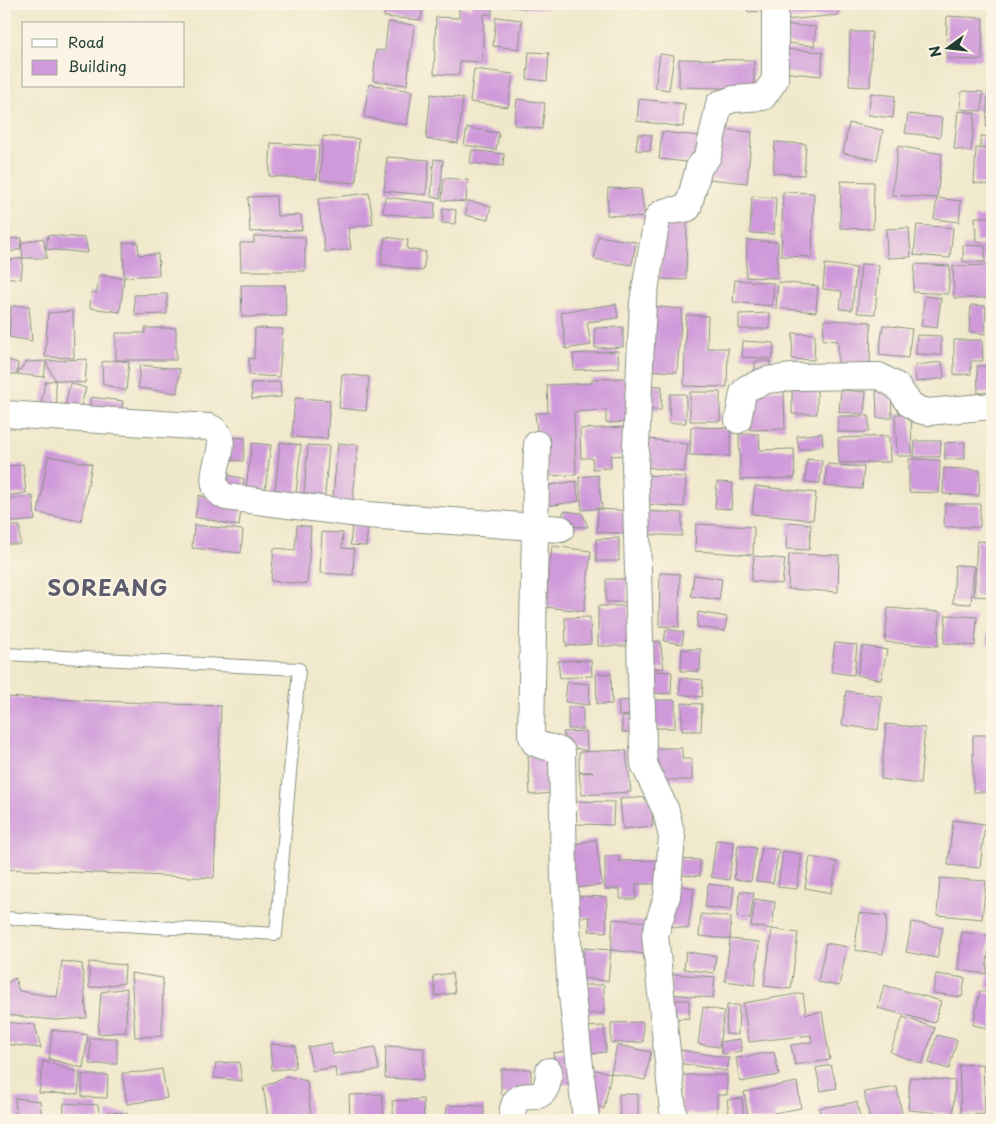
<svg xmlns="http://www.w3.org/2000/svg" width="996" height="1124" font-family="'Playpen Sans',sans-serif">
	<rect width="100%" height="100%" fill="#fcf5e5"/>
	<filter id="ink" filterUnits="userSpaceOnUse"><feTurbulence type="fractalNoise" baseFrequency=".02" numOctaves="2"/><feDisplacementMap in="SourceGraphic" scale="10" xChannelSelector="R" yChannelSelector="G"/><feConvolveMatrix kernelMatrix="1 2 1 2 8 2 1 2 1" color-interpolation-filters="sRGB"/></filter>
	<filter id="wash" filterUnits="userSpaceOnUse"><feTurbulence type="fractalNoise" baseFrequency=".0096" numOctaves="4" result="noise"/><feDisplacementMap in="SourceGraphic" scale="20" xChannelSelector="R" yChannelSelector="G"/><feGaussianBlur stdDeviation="1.12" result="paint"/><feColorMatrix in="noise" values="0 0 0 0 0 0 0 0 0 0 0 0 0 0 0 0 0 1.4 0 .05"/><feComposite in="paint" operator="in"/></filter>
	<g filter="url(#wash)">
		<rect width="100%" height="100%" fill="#f0e8cb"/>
		<g id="blocks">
			<!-- building -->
			<path fill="#cf99da" d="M385 4H423L421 20 384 17Z
				M471 4H492V15L484 14 482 62 460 61 459 75 434 74 436 17 459 18V7L471 8Z
				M514 4H548L547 9 513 7Z
				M656 4H686V8H656Z
				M748 4H765V11L748 12Z
				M784 4H838L839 15 785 20Z
				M947 16 983 18 982 60 946 59Z
				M496 17 522 20 519 49 493 46Z
				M388 22 414 25 407 85 373 81 376 50 385 51Z
				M789 25 816 27 814 46 787 43Z
				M850 32H872L870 87 849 86Z
				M783 49 823 52 821 76 781 72Z
				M529 52 549 53 547 81 527 79Z
				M660 54 674 56 669 90 655 88Z
				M679 59 754 60V89L679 87Z
				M474 69 513 74 508 107 470 102Z
				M369 84 412 91 407 125 364 117Z
				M988 87H992V127H986Z
				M962 91 983 92 982 111 960 109Z
				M871 93 895 96 893 118 868 115Z
				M431 94 463 98 458 143 426 139Z
				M517 99 545 103 542 129 514 125Z
				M639 99 685 104 683 127 637 121Z
				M958 111 975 113 971 151 954 149Z
				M908 114 942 118 940 137 905 133Z
				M849 123 883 130 877 160 843 153Z
				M467 128 499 133 496 150 464 145Z
				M714 128 752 132 747 183 709 179Z
				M662 132 699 136 696 163 659 159Z
				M638 134 652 135 650 151 636 150Z
				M323 136 359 139 356 183 320 180Z
				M981 136 992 137V148L980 147Z
				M775 142 806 144 804 175 773 173Z
				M271 143 319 146 317 179 269 176Z
				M898 146 942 154 937 198 892 195Z
				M976 148 992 150V185L974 183Z
				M472 150 504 154 503 166 470 163Z
				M387 157 429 160 426 195 384 191Z
				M434 159 443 160 440 198 431 197Z
				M444 178 468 180 466 202 442 200Z
				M841 181 874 182 873 229 840 228Z
				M608 188 641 189 645 218 607 215Z
				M783 192 814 193 812 257 781 256Z
				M369 193 373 224 348 228 351 249 325 252 318 199Z
				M276 196 277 216 301 215 302 230 250 232 248 197Z
				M752 196 776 198 774 234 750 233Z
				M385 197 435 203 434 219 383 213Z
				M937 198 961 201 959 222 934 219Z
				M469 201 491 206 488 220 465 215Z
				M443 208 456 210 455 224 442 223Z
				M975 217H992V241L976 242Z
				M661 219H687L686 280 660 279Z
				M917 225 953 228 950 258 914 255Z
				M909 228 911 257 887 258 886 229Z
				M48 235 85 238 88 253 46 249Z
				M254 236 305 237V271H241L240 243H254Z
				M598 236 636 242 632 265 594 259Z
				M385 237 408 240 407 249 426 252 423 271 381 264Z
				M22 238 20 249 4 254V239Z
				M43 238 47 258H23L21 243Z
				M747 240 778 242 777 278 746 277Z
				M138 242 139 255 158 254 159 275 124 277 123 243Z
				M963 245 985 246V262H963Z
				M23 258 21 279 4 277V261Z
				M825 264 856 268 852 310 840 309 842 291 823 289Z
				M861 264 879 265 875 314 857 313Z
				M915 264 950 266 948 294 913 292Z
				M990 265 992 298H954L953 266Z
				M99 275 124 278 120 312 90 308 91 292 97 293Z
				M4 277H5L7 311H4Z
				M735 280 774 283 772 306 733 302Z
				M778 282 818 286 816 312 776 308Z
				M241 285H285L286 316 242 317Z
				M167 294V314L135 315 134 295Z
				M925 296 941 298 937 328 921 326Z
				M616 304 618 318 587 322 591 345 566 349 561 312Z
				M971 305 986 306 985 334 969 332Z
				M11 306H29L32 341 9 337Z
				M650 306 682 309 677 372 646 370Z
				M73 311 74 358 45 357 48 313Z
				M770 313V329H739V314Z
				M686 315 708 316 707 348H728L727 387 684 386Z
				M824 320 871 322 870 368 838 367V341L823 340Z
				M883 325 912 329 908 358 879 355Z
				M623 327V347L595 348V328Z
				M145 328H176V360H116V333H145Z
				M255 328 283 329 279 377 249 375V358L254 359Z
				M793 333 815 334 814 360 792 359Z
				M917 335 941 336V355L916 354Z
				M954 340H982L983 361H971V374L954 375Z
				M989 340H992V393H978L977 366H989Z
				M743 341 774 343 773 359 742 357Z
				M618 351 619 368 574 370 573 354Z
				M6 359 18 363 17 374H4Z
				M87 359 85 383 55 380 46 362 44 377 17 374 26 362Z
				M116 360 129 362 126 391 103 384 102 362Z
				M755 361H770V377L755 376Z
				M942 362 944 378 916 382 915 365Z
				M140 365 180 369 177 393 138 388Z
				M342 374 369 377 366 411 339 408Z
				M627 378 629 422 606 423V410L574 412 576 475 542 476 535 413H548L547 385 592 383V379Z
				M55 380 57 409 40 410 45 382Z
				M280 382 281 397 252 399 251 383Z
				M792 382H817V414H792Z
				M70 383 86 388 79 413 64 412Z
				M641 385 662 386 661 410H641Z
				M784 390 785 429 750 430 749 391Z
				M841 390 866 392 864 414 839 412Z
				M891 390 892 418H877L876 391Z
				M690 392H720V421H690Z
				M670 394H686V423H669Z
				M91 397 123 401 121 414 88 417Z
				M295 398 330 400 327 439 292 437Z
				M895 414H911L912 456H897Z
				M838 416H869V432H838Z
				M628 427 629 455 610 456 611 468 593 469 592 458H581L580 429Z
				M691 427 731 428 730 456 690 455Z
				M822 433 823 446 799 450 797 436Z
				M739 434H759L760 450 794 449 795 478 740 480Z
				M889 436 890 462 839 463 838 438Z
				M225 437 245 438 243 461 224 460Z
				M642 438 688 444 684 472 639 466Z
				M915 441H941L940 457H914Z
				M280 442 301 445 295 503 274 501Z
				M965 442V459H945V443Z
				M252 443 271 445 264 498 245 495Z
				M338 443 358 445 352 509 332 507Z
				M308 445 329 446 324 506 303 505Z
				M48 456 92 464 81 521 38 513Z
				M807 459 822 461 820 483 805 482Z
				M909 459 940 460 939 493 909 492Z
				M23 464 26 493 4 496V467Z
				M827 464 864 467 862 489 825 486Z
				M944 468 980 470 979 496 943 494Z
				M229 475 244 479 242 493 226 489Z
				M598 475 602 508 582 510 579 477Z
				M642 475 686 477 684 507 641 504Z
				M576 481 579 501 548 506 544 486Z
				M717 482 733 483 731 509 715 508Z
				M755 486 816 493 813 520 752 514Z
				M199 495 241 510 239 526 195 517Z
				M33 496 35 520 4 523V499Z
				M945 504H980V527H944Z
				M598 509 633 511 632 534 597 532Z
				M564 511 582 513 588 527 559 526Z
				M642 511 682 513V536L641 534Z
				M788 522 811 524 809 550 786 549Z
				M696 524 754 527 753 555 695 551Z
				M194 525 243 530 241 553 192 548Z
				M297 525 311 527 307 584 271 581 274 548 295 550Z
				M352 525 368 526 366 546 350 545Z
				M4 526H20V544H4Z
				M322 532 343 533 342 548 354 549 353 575 320 573Z
				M619 538V561H596V539Z
				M977 541 992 542V597L974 596Z
				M552 546 591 551 584 611 545 607Z
				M789 554 839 555 838 592 788 589Z
				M754 556 785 559 782 584 751 581Z
				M955 565 974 566 971 604 953 603Z
				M660 573 680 574 679 627 659 626Z
				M694 575 722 579 719 600 691 596Z
				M606 579H627V602H606Z
				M598 606H628V646H598Z
				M888 608 940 612 938 646 885 642Z
				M698 612 727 617 725 631 697 627Z
				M990 612H992V645L987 644Z
				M946 615 977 617 975 646 944 643Z
				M590 617 591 644 566 646 565 618Z
				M666 629 684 632 682 644 664 641Z
				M660 641 664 668 644 670 640 644Z
				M835 643 857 645 854 675 831 672Z
				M863 646 887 650 881 680 857 675Z
				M682 649H701L700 671H681Z
				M591 660 592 676 560 678 558 661Z
				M653 671 672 672 671 694 652 693Z
				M611 673 612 704H597L596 674Z
				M681 678 703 680 702 697 679 694Z
				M567 682 590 684 589 705 565 702Z
				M846 691 882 696 878 730 842 725Z
				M4 697 221 706 214 878 4 869Z
				M636 700 637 715 619 716 618 701Z
				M649 700H675V728H649Z
				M682 703 702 704 701 731H682Z
				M568 707H583V729H568Z
				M622 717H636V733L622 732Z
				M886 724 925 728 920 784 881 779Z
				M586 731 587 751 568 746 563 732Z
				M973 735H992V792H973Z
				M653 748H682V759H692V780H653Z
				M626 750 631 792 582 795 579 773 593 772H579V752Z
				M551 754 553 793 530 795 528 756Z
				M651 797 653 826 623 829 620 799Z
				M576 801 614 802 613 825 576 824Z
				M953 820 985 824 980 868 948 865Z
				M596 839 602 885 575 888 569 846Z
				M716 840 734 842 729 880 711 877Z
				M738 845 756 848 751 881 734 879Z
				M762 847 779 850 773 883 756 881Z
				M783 851 802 854 797 889 778 887Z
				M605 856H619V861L657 860 658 884H636V899H620V889H605Z
				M810 857 837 862 831 893 805 888Z
				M679 859 700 860V876L678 875Z
				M940 878 986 881 982 919 937 915Z
				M708 884 734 887 731 910 705 907Z
				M677 885 694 888 688 929 670 926Z
				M740 891 754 893 750 919 737 917Z
				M577 896 607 897 606 932 589 931 590 917H576Z
				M755 899 775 902 772 929 751 926Z
				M859 913 887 916 883 954 855 950Z
				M701 914 731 917 730 939 759 942 755 985 725 981 730 939 699 936Z
				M613 919 648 922 645 954 611 950Z
				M912 922 943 928 937 958 906 952Z
				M772 929 798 933 791 989 764 986Z
				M962 932 990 936 986 974 958 970Z
				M826 943 847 947 839 986 818 982Z
				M584 948 611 950 608 981 581 978Z
				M686 952 716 956 714 973 684 969Z
				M62 961 82 964 87 1018 55 1020 4 1015V986L15 978 19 991 57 997Z
				M89 962 125 965 124 983 89 988Z
				M990 962H992V988L986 987Z
				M131 973 163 978 162 1036 135 1037Z
				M452 973 455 993 436 996 433 976Z
				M671 974 715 977 713 998 670 994Z
				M936 974 965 978 962 997 933 993Z
				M581 985H604V1013L581 1014Z
				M884 985 941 1001 935 1023 878 1008Z
				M127 988 126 1032 98 1034 101 992Z
				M980 991 992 993V1029L973 1025Z
				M803 993 806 1014 822 1012 830 1060 795 1065 791 1045 812 1042 811 1035 749 1042 743 1003Z
				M669 1000H689V1018L670 1019Z
				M727 1005H739L738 1035 726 1034Z
				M703 1007 724 1011 719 1047 698 1044Z
				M903 1017 935 1028 922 1064 890 1052Z
				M4 1022 35 1025 41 1048 4 1044Z
				M643 1022V1042L611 1043V1023Z
				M604 1026 606 1052 589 1054 586 1027Z
				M52 1030 88 1035 83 1068 49 1059Z
				M937 1035 957 1040 949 1069 929 1063Z
				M90 1038H117V1064H90Z
				M740 1039 742 1051 722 1054 720 1042Z
				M331 1043 333 1054 375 1047 379 1070 336 1077 335 1067 312 1071 308 1047Z
				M270 1044 296 1046 295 1068 272 1070Z
				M617 1045 651 1052 645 1080 611 1073Z
				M386 1046 424 1048 423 1080 385 1078Z
				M680 1050 729 1058 727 1071 678 1063Z
				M570 1051 575 1083 558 1085 553 1053Z
				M774 1052 779 1075 740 1082 736 1058Z
				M43 1061 80 1073 78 1094 39 1093Z
				M239 1062 242 1081 214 1078 216 1063Z
				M983 1064 985 1114 961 1115 959 1065Z
				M831 1065 837 1088 821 1091 816 1068Z
				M585 1068 611 1073 604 1109 590 1101Z
				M162 1069 167 1098 127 1104 122 1073 145 1072Z
				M501 1069H531V1094H501Z
				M82 1075H108L107 1098 82 1097Z
				M681 1075H727V1095H717V1114H681Z
				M286 1076 307 1081 311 1117 294 1120H259L268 1117 263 1087Z
				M910 1077 955 1081 953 1114 908 1110Z
				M797 1082 801 1108 774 1113 776 1120H749L744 1092Z
				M897 1087 903 1120H870L864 1092Z
				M382 1094 384 1120H350L349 1095Z
				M619 1094H638V1120H620Z
				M15 1098 40 1101 42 1120H16Z
				M742 1098 744 1120H730L727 1100Z
				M423 1099 424 1118 394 1119 392 1101Z
				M857 1102 860 1118 821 1120 819 1108Z
				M64 1103 98 1105 100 1120H63Z
				M447 1105 484 1106V1120H446Z
				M107 1112 127 1113V1120H107Z"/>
		</g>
	</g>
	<g filter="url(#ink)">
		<use href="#blocks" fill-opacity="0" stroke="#889280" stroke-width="1"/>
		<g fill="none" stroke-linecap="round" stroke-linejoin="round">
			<!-- service casing -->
			<g stroke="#889280" stroke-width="14">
				<path id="service" d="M4 654 299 669 276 934 4 918"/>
			</g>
			<!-- minor casing -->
			<g stroke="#889280" stroke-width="28">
				<path id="minor" d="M4 414 209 427C241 441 194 481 226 497L367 515 535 527 531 734 535 743C544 748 554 746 562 752L564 877 570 977 586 1120
					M738 420 743 393 747 388 767 380 793 377 879 376 897 386 910 404 919 410 928 412 992 406
					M537 444 535 527 561 529
					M512 1120C512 1073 547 1120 549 1071
					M674 1120 655 935 667 896 672 837 666 811 644 764 643 746 635 466 643 302 657 219C662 207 678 212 688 208L699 167 708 156 719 104 734 99 763 97 775 80V4"/>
			</g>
			<!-- service -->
			<use href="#service" stroke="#fff" stroke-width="12"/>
			<!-- minor -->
			<use href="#minor" stroke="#fff" stroke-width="26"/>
		</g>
	</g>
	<g text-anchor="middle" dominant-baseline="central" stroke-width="4" stroke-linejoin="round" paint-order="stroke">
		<!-- district labels -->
		<g font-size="22" font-weight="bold" letter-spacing="1" fill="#5d5d6e" stroke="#fcf5e5">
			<text x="108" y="586">SOREANG</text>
		</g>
	</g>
	<!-- margin -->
	<rect width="996" height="1124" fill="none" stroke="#fcf5e5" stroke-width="20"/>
	<!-- legend -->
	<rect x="22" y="22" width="162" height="65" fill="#fcf5e5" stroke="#a4ab9e"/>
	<rect x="32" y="39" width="25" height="8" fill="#ffffff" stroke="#a4ab9e"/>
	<text x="68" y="48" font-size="15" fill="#1f3d34">Road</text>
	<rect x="32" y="60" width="25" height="15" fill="#cf99da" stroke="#a4ab9e"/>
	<text x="68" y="72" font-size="15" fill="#1f3d34">Building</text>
	<!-- north arrow -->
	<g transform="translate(948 48) rotate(255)" stroke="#fcf5e5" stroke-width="4" paint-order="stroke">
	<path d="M0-4L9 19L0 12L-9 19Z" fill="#1f3d34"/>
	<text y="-8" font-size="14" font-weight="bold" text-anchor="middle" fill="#1f3d34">N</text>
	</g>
</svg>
